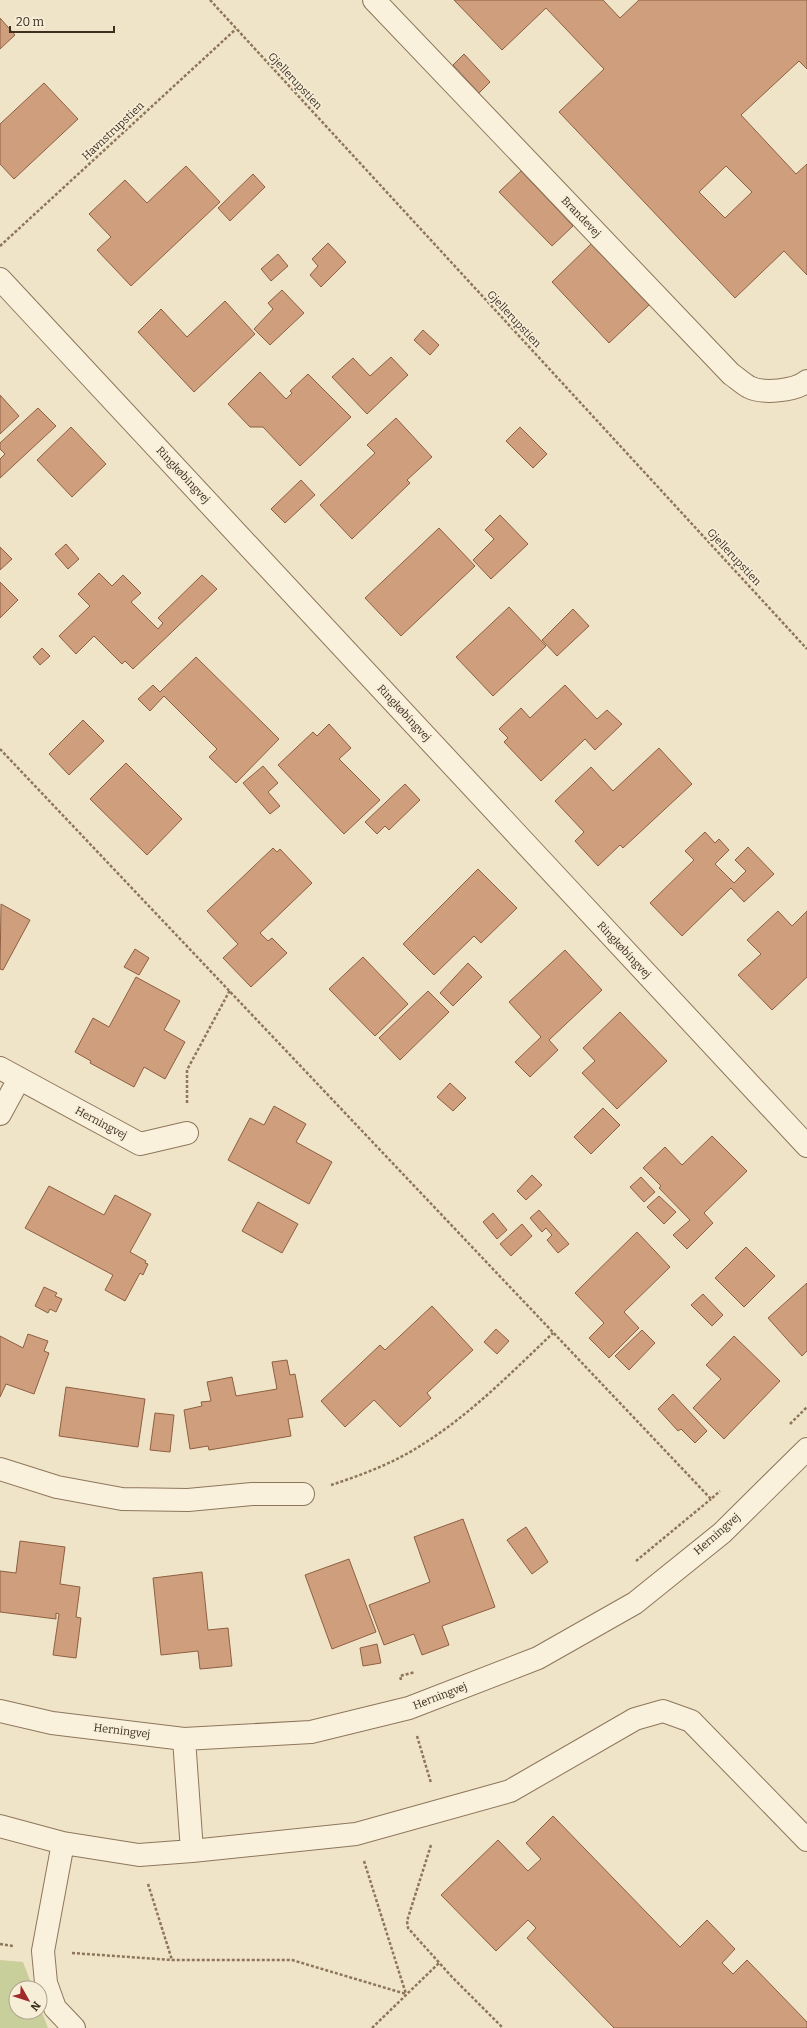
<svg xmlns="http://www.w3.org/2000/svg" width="807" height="2028" font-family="Bitter,serif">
	<rect width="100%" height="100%" fill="#f0e4c8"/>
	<!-- green -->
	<path fill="#c9cf9b" d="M0 1960 23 1962 33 1988H16V2012H40V2007L48 2028H0Z"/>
	<!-- building -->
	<path fill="#cf9f7d" stroke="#8d5f41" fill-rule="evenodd" d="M454 0H603L620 18 639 0H807V69L799 61 741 115 796 174 807 164V275L784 251 735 298 559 112 604 69 546 8 502 50ZM726 166 752 192 725 218 699 192Z
		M0 18 15 35 0 49Z
		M464 54 490 82 479 93 453 65Z
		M44 83 78 119 14 179 0 164V124Z
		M186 166 220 202 131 286 97 250 111 237 89 214 125 180 147 203Z
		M521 171 573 226 552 246 499 192Z
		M253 174 265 187 230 221 218 208Z
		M328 243 346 262 321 287 310 275 318 266 312 259Z
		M591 244 649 305 609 343 552 282Z
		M278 254 288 266 271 281 261 269Z
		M282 290 304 313 270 345 254 329 273 309 268 303Z
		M225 301 255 334 194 392 138 332 161 309 187 337Z
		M423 330 439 345 430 355 414 340Z
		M391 357 408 375 367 414 332 377 353 358 370 376Z
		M260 372 286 399 292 393 290 391 308 374 351 417 300 466 263 427H250L228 404Z
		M0 395 19 416 0 434Z
		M38 408 56 426 0 478V459L5 454 0 449V443Z
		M396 418 432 457 407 480 410 483 352 539 320 505 375 453 367 445Z
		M71 427 106 464 72 497 37 460Z
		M520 427 547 454 533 468 506 441Z
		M301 480 315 495 285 523 271 509Z
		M500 515 528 544 491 579 473 560 494 539 485 530Z
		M439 528 475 566 401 636 365 598Z
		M66 544 79 559 68 569 55 554Z
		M0 547 12 559 0 570Z
		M99 573 112 586 123 575 141 593 131 602 158 629 163 623 158 618 202 575 217 589 133 669 125 661 122 664 94 636 76 654 59 636 90 606 78 594Z
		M0 582 18 600 0 618Z
		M509 607 546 646 493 696 456 657Z
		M573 609 589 626 557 656 542 640Z
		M42 648 50 656 40 665 33 657Z
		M196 657 279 739 236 783 209 757 217 749 164 696 150 711 138 699 153 685 160 692Z
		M565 685 597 719 607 710 622 724 595 750 585 739 541 781 504 742 508 738 499 729 521 708 530 718Z
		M83 720 104 741 69 775 49 754Z
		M329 724 351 748 339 759 380 800 344 834 278 765 313 732 317 736Z
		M659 748 692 784 623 848 620 845 598 866 575 841 584 832 555 801 591 767 613 791Z
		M126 763 182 819 147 855 90 799Z
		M263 766 278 783 268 792 280 806 270 814 243 783Z
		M405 784 420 800 389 830 385 826 377 834 365 822Z
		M705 832 715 843 719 839 729 850 715 864 734 883 746 871 735 860 748 847 774 874 744 902 731 888 682 936 650 903 694 860 685 851Z
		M273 848 277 852 280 849 312 883 260 933 268 941 272 938 287 953 251 987 223 958 238 944 207 911Z
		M478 869 517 908 481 943 474 936 434 975 403 944Z
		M1 904 30 920 3 970 0 969Z
		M778 911 792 926 807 911V977L772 1010 738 975 761 954 747 940Z
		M135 949 149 958 139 975 124 967Z
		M565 950 602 990 549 1040 558 1050 530 1077 515 1062 541 1037 509 1002Z
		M363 957 408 1004 375 1036 329 989Z
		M468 963 482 977 453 1006 440 993Z
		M136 977 180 1001 164 1030 185 1042 165 1079 144 1067 134 1087 90 1063 91 1061 75 1052 93 1018 109 1027Z
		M428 991 449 1012 400 1060 379 1038Z
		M620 1012 667 1061 617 1109 582 1073 595 1061 583 1048Z
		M450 1083 466 1098 453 1111 437 1097Z
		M274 1106 306 1124 296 1142 332 1162 309 1204 228 1160 250 1118 264 1125Z
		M603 1108 620 1125 591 1154 574 1137Z
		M712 1136 747 1171 704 1213 713 1223 687 1249 673 1235 690 1220 659 1188 661 1186 643 1168 665 1147 682 1165Z
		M532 1175 542 1185 526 1200 517 1191Z
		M641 1177 655 1192 644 1202 630 1187Z
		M49 1186 104 1215 115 1195 151 1214 130 1252 146 1261 145 1263 148 1264 143 1275 140 1273 125 1301 105 1290 113 1275 25 1228Z
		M659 1196 676 1212 664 1224 647 1207Z
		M258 1202 298 1224 282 1253 242 1231Z
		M539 1210 569 1244 558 1253 547 1240 552 1235 546 1228 542 1232 530 1218Z
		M493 1213 507 1230 497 1239 483 1222Z
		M522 1224 532 1236 511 1256 500 1244Z
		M637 1232 670 1267 624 1312 639 1328 609 1358 589 1338 604 1323 575 1293Z
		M746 1247 775 1276 744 1307 715 1278Z
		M807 1283V1351L802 1356 768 1318Z
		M44 1287 57 1293 55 1296 62 1299 56 1312 50 1309 48 1313 35 1306Z
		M703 1294 723 1315 712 1326 691 1305Z
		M432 1306 473 1350 427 1393 431 1398 400 1427 374 1400 345 1427 321 1401 380 1345 385 1350Z
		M496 1329 509 1341 497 1354 484 1342Z
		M642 1330 655 1343 629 1370 615 1356Z
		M28 1334 48 1341 44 1351 49 1353 34 1394 6 1384 0 1397V1336L23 1348Z
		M734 1336 780 1381 724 1439 693 1408 721 1379 706 1365Z
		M287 1360 290 1375 295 1374 303 1417 288 1419 291 1436 209 1450 208 1446 190 1449 184 1410 202 1406 201 1402 211 1401 207 1382 232 1377 236 1396 277 1389 272 1362Z
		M66 1387 145 1399 138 1447 59 1436Z
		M673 1394 707 1431 695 1443 681 1429 678 1431 658 1409Z
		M155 1413 174 1415 170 1452 150 1450Z
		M463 1519 495 1607 442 1626 449 1645 422 1655 414 1634 384 1645 369 1605 430 1582 414 1537Z
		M526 1527 548 1562 532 1574 507 1540Z
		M20 1541 65 1547 60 1584 80 1587 76 1617 81 1618 76 1658 53 1655 59 1614 56 1613V1619L0 1612V1571L16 1573Z
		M349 1559 376 1632 332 1649 305 1575Z
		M202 1572 208 1630 228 1628 232 1666 200 1669 198 1651 161 1655 153 1578Z
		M377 1644 381 1663 363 1666 360 1648Z
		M553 1816 680 1947 707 1920 735 1949 722 1963 733 1974 747 1960 807 2022V2028H614L527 1938 536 1928 528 1920 496 1951 441 1895 498 1840 528 1871 541 1859 526 1843Z"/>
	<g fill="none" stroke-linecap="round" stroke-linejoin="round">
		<!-- minor casing -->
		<g stroke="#8d765c" stroke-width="24">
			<path id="minor" d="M374 0 731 374C737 378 743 384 749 387 762 394 796 391 807 381
				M0 279 807 1146
				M0 1068 140 1144 187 1133
				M0 1114 19 1079
				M0 1469 57 1487 122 1499 188 1500 252 1494H303
				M0 1711 52 1723 184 1739 311 1732 409 1708 538 1658 635 1603 722 1533 807 1449
				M184 1739 192 1851 356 1834 510 1791 635 1719 663 1711 691 1721 807 1840
				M0 1826 63 1843 139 1855 192 1851
				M63 1843 43 1951 46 1983 55 2008 74 2028"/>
		</g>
		<!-- path -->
		<path stroke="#8d765c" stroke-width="2.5" stroke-dasharray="3 2" stroke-linecap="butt" d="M210 0 807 649
			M0 246 236 29
			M0 749 711 1499 720 1491
			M187 1103V1070L230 990
			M790 1424 807 1407
			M331 1485C362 1475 396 1462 423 1444 471 1414 512 1372 553 1333
			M636 1561 711 1499
			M401 1680 400 1676 415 1672
			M417 1736 431 1783
			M431 1845 407 1921 408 1928 452 1977 503 2028
			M364 1861 406 1994
			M148 1884 172 1960
			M0 1944 13 1946
			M72 1953 172 1960H292L406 1994
			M372 2028 439 1963"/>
		<!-- minor -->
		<use href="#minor" stroke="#faf1dc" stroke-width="22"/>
	</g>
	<g text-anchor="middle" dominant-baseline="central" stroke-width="3" stroke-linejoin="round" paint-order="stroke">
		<!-- street labels -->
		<g font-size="11" fill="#3d2e20" stroke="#f7eed8">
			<text transform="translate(295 81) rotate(47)">Gjellerupstien</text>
			<text transform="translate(113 131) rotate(-43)">Havnstrupstien</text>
			<text transform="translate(581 217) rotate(46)">Brandevej</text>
			<text transform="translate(514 319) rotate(47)">Gjellerupstien</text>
			<text transform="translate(183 475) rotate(47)">Ringkøbingvej</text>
			<text transform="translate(734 557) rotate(47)">Gjellerupstien</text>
			<text transform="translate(404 713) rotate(47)">Ringkøbingvej</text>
			<text transform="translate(624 950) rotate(47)">Ringkøbingvej</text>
			<text transform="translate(101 1123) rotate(28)">Herningvej</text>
			<text transform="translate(717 1534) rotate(-41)">Herningvej</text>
			<text transform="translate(440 1696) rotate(-21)">Herningvej</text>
			<text transform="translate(122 1731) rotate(7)">Herningvej</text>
		</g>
	</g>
	<!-- north arrow -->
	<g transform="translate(28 2000) rotate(129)"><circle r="19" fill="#f7eed8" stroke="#ada18e"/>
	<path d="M0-3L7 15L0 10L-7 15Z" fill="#9e2a2b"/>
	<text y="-6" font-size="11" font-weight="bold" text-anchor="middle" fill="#3d2e20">N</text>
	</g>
	<!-- scale -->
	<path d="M10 26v6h104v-6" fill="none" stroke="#3d2e20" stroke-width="2"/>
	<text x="16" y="26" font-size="12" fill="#3d2e20" stroke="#f7eed8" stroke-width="3" paint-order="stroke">20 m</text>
</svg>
